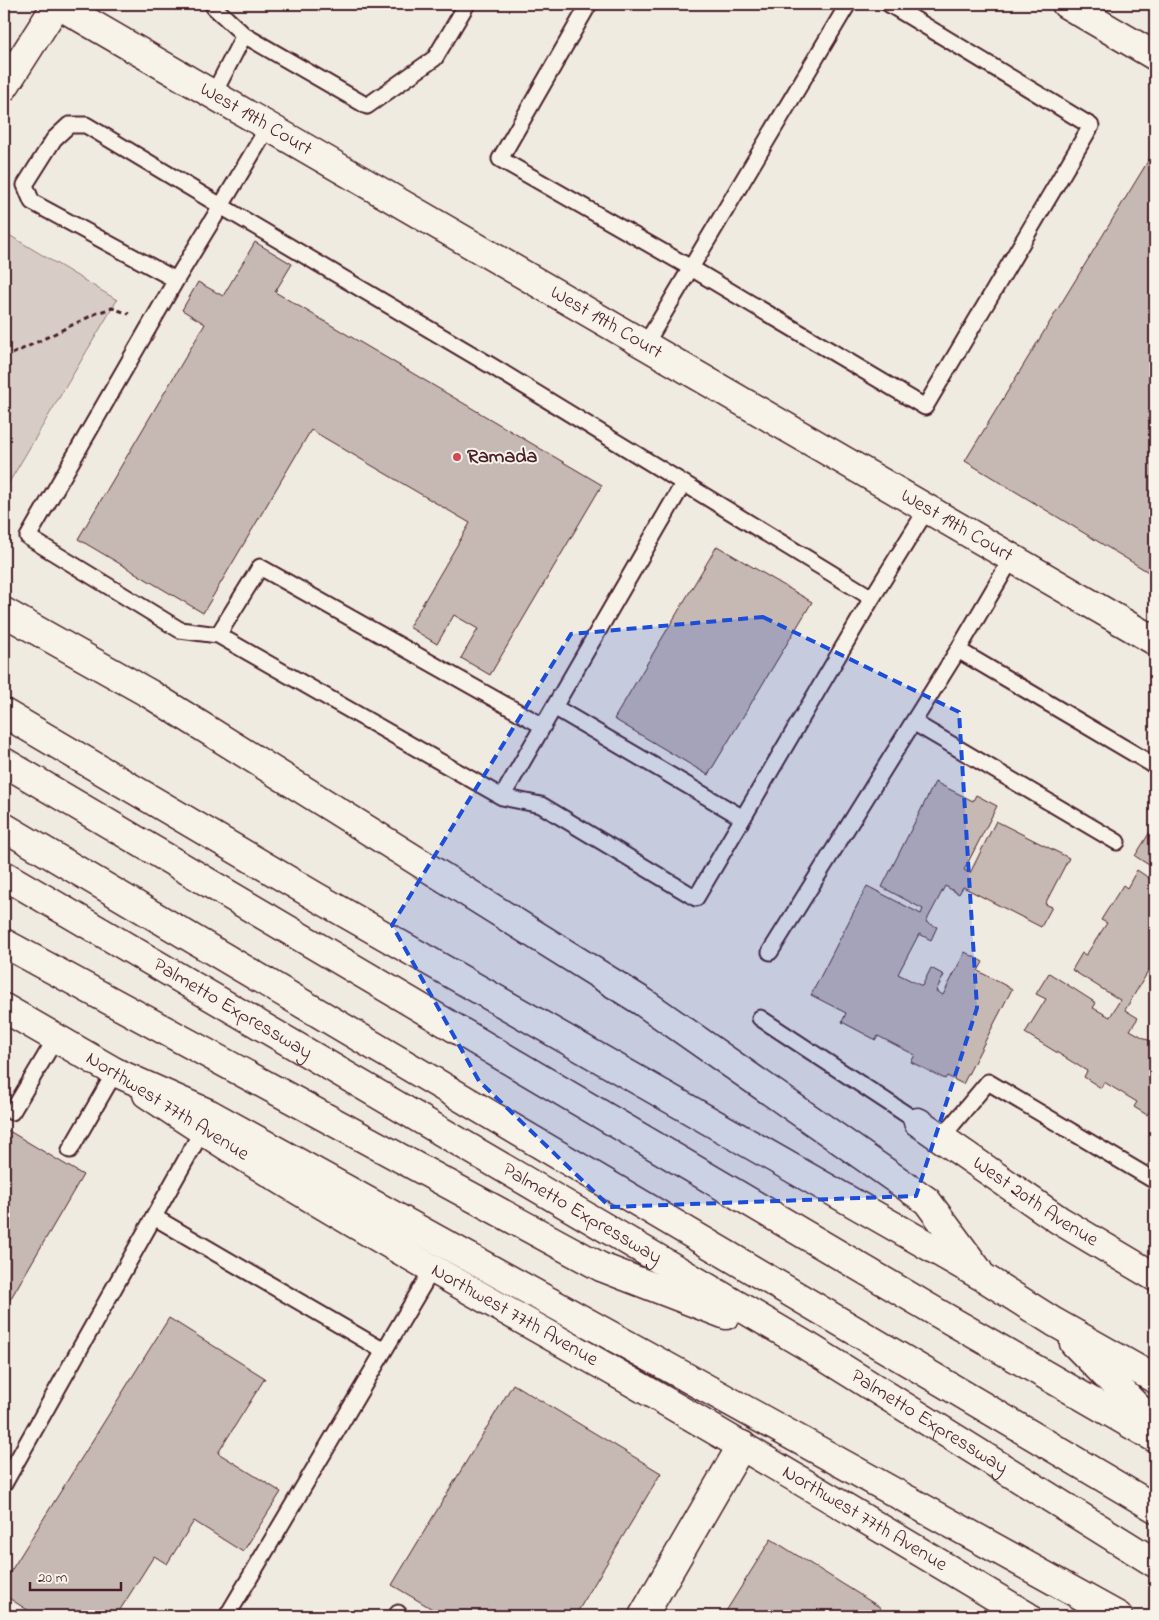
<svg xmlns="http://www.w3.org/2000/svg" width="1159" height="1620" font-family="'Indie Flower',sans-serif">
	<rect width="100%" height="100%" fill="#f0ebe0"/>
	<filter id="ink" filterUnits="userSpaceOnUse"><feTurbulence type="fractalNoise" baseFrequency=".02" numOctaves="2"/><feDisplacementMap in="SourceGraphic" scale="10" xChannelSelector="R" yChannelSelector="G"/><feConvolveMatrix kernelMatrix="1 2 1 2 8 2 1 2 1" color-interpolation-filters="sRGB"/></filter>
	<g filter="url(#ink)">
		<!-- green -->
		<path fill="#d8cdc6" stroke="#917678" d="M4 232 117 300 4 491Z"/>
		<!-- building -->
		<path fill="#c6b8b3" stroke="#4a1f2b" d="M1153 153 1155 154V576L965 461Z
			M255 242 292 264 275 292 602 485 490 675 461 658 478 629 454 615 437 644 409 627 470 523 311 430 203 613 78 539 205 324 182 310 198 282 223 296Z
			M717 546 812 602 708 775 614 719Z
			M935 782 973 801 976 795 997 806 964 870 970 873 996 821 1069 858 1045 904 1052 907 1041 927 963 887 959 894 945 886 926 922 937 927 931 940 919 934 898 974 922 986 931 968 944 975 936 991 943 995 965 952 983 962 978 971 1012 989 963 1084 947 1076 945 1079 911 1062 915 1055 878 1036 876 1040 842 1022 846 1013 811 995 867 886 921 914 923 909 882 887Z
			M1155 824V869L1135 856Z
			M1137 870 1155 882V960L1125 1010 1138 1018 1130 1030 1155 1044V1103L1147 1115 1134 1107 1137 1102 1104 1082 1101 1088 1084 1077 1087 1071 1025 1033 1046 999 1036 994 1049 973 1096 1003 1093 1008 1110 1017 1120 1000 1072 970 1082 953 1086 955 1107 923 1101 920 1123 885 1127 888Z
			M4 1128 83 1175 4 1310Z
			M169 1318 265 1378 218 1453 281 1492 243 1552 194 1521 167 1564 154 1556 116 1616H37L4 1595V1582Z
			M513 1384 661 1473 575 1616H444L392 1585Z
			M771 1539 881 1608 876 1616H723Z"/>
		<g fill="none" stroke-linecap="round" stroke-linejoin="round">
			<!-- lane casing -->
			<g stroke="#4a1f2b" stroke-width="19">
				<path id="lane" d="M213 4 214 7 244 35 213 95
					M589 4 500 159 691 268 925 407 1091 126 889 4
					M244 35 367 106 435 58 467 4
					M268 127 221 206 495 368 872 598 696 898 541 805 502 797
					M176 280 32 202 25 185 54 139 69 125H86L221 206 176 280 28 537 180 630 218 635
					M645 345 848 4
					M1012 558 958 650 1155 766
					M872 598 927 509
					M554 707 743 818
					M913 722 1117 842
					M543 726 260 567 218 635 502 797 683 484
					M770 952 958 650
					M760 1018 918 1122
					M12 1112 56 1038
					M942 1137 988 1082 1155 1181
					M70 1150 115 1072
					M154 1217 384 1351 433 1268
					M4 1484 202 1131
					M227 1616 384 1351
					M396 1616 398 1613"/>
			</g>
			<!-- street casing -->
			<g stroke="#4a1f2b" stroke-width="31">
				<g id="street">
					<path id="s1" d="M57 4 1155 641"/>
					<path id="s2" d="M918 1122 1059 1220 1155 1277"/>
					<path d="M643 1616 742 1445"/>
				</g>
			</g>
			<!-- secondary casing -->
			<g stroke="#4a1f2b" stroke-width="31">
				<g id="secondary">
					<path d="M1066 4 1155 56"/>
					<path id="s3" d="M147 1094C296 1195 455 1281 611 1370 751 1450 889 1533 1027 1616"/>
				</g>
			</g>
			<!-- primary casing -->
			<g stroke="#4a1f2b" stroke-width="31">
				<path id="primary" d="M4 87 57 4
					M4 1008 115 1072"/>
			</g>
			<!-- highway casing -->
			<g stroke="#4a1f2b" stroke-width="31">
				<g id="highway">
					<path d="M4 612 150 694 643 1002 927 1201 978 1270"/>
					<path d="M4 713 315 896 983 1277 1054 1322 1155 1379"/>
					<path d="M4 762 936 1312 1155 1438"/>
					<path d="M4 827 1155 1508"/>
					<path id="s4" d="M4 875 807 1346 1155 1563"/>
					<path d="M4 943 601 1267 726 1315"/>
					<path d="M115 1072 210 1114 1118 1616"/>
					<path d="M1074 1343 1155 1425"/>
				</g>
			</g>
			<!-- path -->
			<path stroke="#4a1f2b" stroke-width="3" stroke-dasharray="5 4" stroke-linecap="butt" d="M4 358 97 313 112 308 129 314"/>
			<!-- lane -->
			<use href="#lane" stroke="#f7f3e8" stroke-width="15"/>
			<!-- street -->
			<use href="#street" stroke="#f7f3e8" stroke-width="28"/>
			<!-- secondary -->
			<use href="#secondary" stroke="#f7f3e8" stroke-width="28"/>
			<!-- primary -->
			<use href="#primary" stroke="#f7f3e8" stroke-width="28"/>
			<!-- highway -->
			<use href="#highway" stroke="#f7f3e8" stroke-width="28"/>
		</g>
	</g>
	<!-- marked area -->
	<path fill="#1d4ed8" fill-opacity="0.2" stroke="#1d4ed8" stroke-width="4" stroke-dasharray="10 6" stroke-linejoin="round" d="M763 617 959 712 977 1008 916 1196 610 1207 479 1081 392 925 571 634Z"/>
	<!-- markers -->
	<circle fill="#d1495b" stroke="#f7f3e8" stroke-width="2" cx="457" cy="457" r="5"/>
	<g text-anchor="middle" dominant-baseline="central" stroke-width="4" stroke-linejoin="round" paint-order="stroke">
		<!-- street labels -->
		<g font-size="20" fill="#4a1f2b" stroke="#f7f3e8">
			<text stroke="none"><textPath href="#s1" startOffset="230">West 19th Court</textPath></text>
			<text stroke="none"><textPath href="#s1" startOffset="635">West 19th Court</textPath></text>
			<text stroke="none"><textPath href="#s1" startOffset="1040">West 19th Court</textPath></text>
			<text stroke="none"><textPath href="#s4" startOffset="265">Palmetto Expressway</textPath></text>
			<text transform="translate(167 1107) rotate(32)">Northwest 77th Avenue</text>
			<text stroke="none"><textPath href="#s2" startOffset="142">West 20th Avenue</textPath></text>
			<text stroke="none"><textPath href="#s4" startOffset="670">Palmetto Expressway</textPath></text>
			<text stroke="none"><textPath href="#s3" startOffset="429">Northwest 77th Avenue</textPath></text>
			<text stroke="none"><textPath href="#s4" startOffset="1075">Palmetto Expressway</textPath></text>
			<text stroke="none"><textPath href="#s3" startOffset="834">Northwest 77th Avenue</textPath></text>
		</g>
		<!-- poi labels -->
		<g font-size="20" font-weight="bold" fill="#4a1f2b" stroke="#f7f3e8" text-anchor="start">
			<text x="467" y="457">Ramada</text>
		</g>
	</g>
	<!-- margin -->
	<rect width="1159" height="1620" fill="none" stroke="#f7f3e8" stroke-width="20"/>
	<rect x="10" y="10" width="1139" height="1600" fill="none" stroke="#4a1f2b" stroke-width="2" filter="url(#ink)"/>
	<!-- scale -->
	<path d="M30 1582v8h91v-8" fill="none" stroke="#4a1f2b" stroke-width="2.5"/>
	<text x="38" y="1582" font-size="15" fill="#4a1f2b" stroke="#f7f3e8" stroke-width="4" paint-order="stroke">20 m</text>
</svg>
